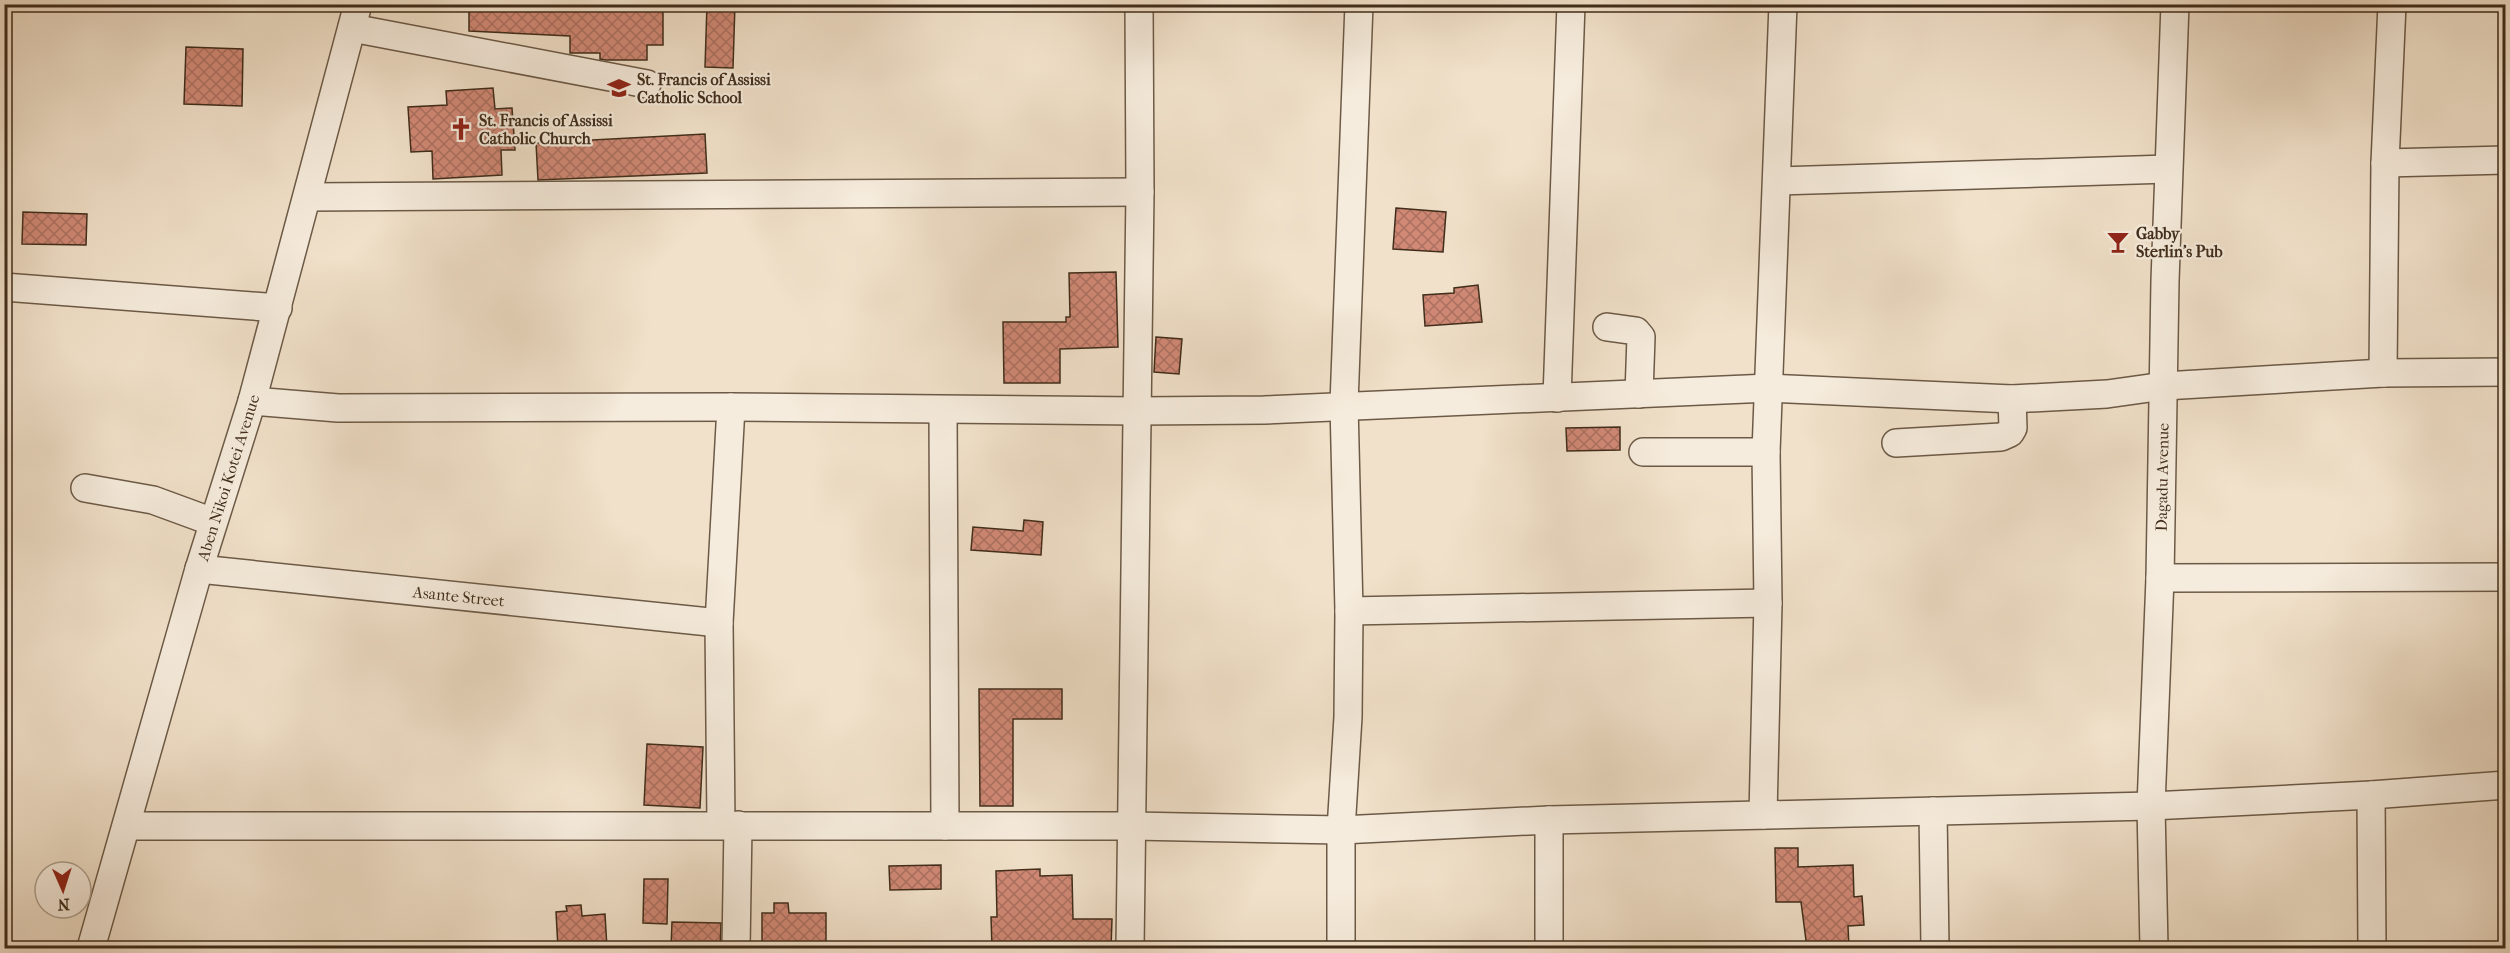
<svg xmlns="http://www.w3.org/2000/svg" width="2510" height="953" font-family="'IM FELL French Canon',serif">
	<defs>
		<pattern id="building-cross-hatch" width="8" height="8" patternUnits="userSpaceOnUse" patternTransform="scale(1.5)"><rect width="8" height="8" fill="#d18976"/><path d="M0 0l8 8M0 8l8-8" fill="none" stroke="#ab7060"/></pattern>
	</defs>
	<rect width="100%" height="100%" fill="#f1e1ca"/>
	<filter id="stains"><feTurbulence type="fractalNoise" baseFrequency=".00333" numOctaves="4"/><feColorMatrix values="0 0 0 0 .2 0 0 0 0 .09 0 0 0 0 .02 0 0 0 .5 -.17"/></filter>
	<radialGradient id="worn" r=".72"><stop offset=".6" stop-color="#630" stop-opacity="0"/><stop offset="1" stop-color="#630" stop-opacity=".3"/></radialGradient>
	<!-- building -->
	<path fill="url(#building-cross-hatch)" stroke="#402d1b" stroke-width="1.5" d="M469 4H663V45H647V60H606L600 59V53H570V36L469 31Z
		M707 4H735L733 68 705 67Z
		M186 47 243 49 242 106 184 104Z
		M493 88 495 109 512 108 515 150H501L502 175 433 179 432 151 411 152 408 107 447 105 446 91Z
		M705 134 707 173 538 180 536 143Z
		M1396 208 1446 212 1443 252 1393 249Z
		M23 212 87 214 86 245 22 244Z
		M1116 272 1118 347 1060 349V383H1004L1003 322H1066V317H1070L1069 273Z
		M1478 285 1482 322 1425 326 1423 295 1454 293V288Z
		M1156 337 1182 339 1179 374 1154 372Z
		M1620 427V450L1567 451 1566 428Z
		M1024 520 1043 522 1041 555 971 550 973 527 1023 531Z
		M979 689H1062V719H1013V806H980Z
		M647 744 703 747 700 808 644 805Z
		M1775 848H1798V867L1853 865 1854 897 1862 896 1864 925 1848 926 1849 948H1807L1801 902H1776Z
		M941 865V889L890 890 889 866Z
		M1040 869V876L1072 875 1073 919H1112L1111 948H992L991 917H997L996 871Z
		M644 879H668L667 924 643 923Z
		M774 903H788L789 913H826V948H762V913H774Z
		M581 905 582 916 605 914 607 948H558L556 912 567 911 566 906Z
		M672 922 721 923 720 948H671Z"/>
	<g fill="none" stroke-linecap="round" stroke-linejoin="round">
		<!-- minor casing -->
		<g stroke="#6c5a47" stroke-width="30">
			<g id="minor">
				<path d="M352 28 647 84"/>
				<path d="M2385 163 2506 160"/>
				<path d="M1778 181 2168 169"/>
				<path d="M307 197 1140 192"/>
				<path d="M4 287 278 308"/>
				<path d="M1607 327 1636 331 1641 337 1639 394"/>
				<path d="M2383 373 2385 163 2392 4"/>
				<path d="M1557 398 1571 4"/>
				<path d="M252 401 338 408 731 407 1138 411 1264 410 1769 388 2012 399 2107 394 2164 386 2383 373 2506 372"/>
				<path d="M943 411 945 826"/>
				<path d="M1896 443 2001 437 2010 433 2013 428 2012 399"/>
				<path d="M1643 452H1766"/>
				<path d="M85 488 153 500 213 522"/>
				<path id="s1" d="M199 569 719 623"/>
				<path d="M2160 578 2506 577"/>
				<path d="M1349 611 1768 603"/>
				<path d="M2371 795 2372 948"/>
				<path d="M1933 811 1935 948"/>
				<path d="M1763 815 1768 603 1766 452 1783 4"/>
				<path d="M721 825 719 623 731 407"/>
				<path d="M127 826H1133L1341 830 1549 820 2151 806 2371 795 2506 785"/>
				<path id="s2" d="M91 948 199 569 252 401 358 4"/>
				<path d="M736 948 738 825"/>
				<path d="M1130 948 1140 192 1139 4"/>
				<path d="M1341 948V830L1348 717 1349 611 1344 404 1359 4"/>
				<path d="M1549 948V820"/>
				<path id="s3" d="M2154 948 2151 806 2160 578 2165 281 2175 4"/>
			</g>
		</g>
		<!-- minor -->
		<use href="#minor" stroke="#f6ecdd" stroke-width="27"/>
	</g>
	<!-- icons -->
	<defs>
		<g id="school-bare" transform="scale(1.8)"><path d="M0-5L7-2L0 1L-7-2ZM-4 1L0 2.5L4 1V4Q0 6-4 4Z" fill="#8f2418" stroke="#f6ecdd" stroke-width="2.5" paint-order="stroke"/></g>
		<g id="church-bare" transform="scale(1.8)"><path d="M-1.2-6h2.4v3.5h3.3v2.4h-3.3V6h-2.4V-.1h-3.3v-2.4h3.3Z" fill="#8f2418" stroke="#f6ecdd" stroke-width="2.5" paint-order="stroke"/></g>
		<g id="bar-bare" transform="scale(1.8)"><path d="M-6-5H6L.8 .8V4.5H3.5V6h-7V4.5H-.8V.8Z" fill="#8f2418" stroke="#f6ecdd" stroke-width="2.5" paint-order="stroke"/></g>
	</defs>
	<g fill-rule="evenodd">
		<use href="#school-bare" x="619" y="88"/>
		<use href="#church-bare" x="461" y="129"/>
		<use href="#bar-bare" x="2118" y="242"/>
	</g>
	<g text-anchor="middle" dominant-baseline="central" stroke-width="4.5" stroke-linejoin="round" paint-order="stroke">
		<!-- poi labels -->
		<g font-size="16" font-weight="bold" fill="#402d1b" stroke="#f6ecdd" text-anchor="start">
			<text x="637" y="79">St. Francis of Assissi<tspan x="637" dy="18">Catholic School</tspan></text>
			<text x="479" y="120">St. Francis of Assissi<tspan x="479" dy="18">Catholic Church</tspan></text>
			<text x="2136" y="233">Gabby<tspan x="2136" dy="18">Sterlin's Pub</tspan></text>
		</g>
		<!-- street labels -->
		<g font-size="16" fill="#402d1b" stroke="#f6ecdd">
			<text stroke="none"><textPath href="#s3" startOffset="471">Dagadu Avenue</textPath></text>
			<text stroke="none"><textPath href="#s2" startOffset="490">Aben Nikoi Kotei Avenue</textPath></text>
			<text stroke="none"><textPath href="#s1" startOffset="261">Asante Street</textPath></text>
		</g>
	</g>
	<!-- margin -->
	<rect width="2510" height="953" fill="none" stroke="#f1e1ca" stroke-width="24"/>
	<rect x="6" y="6" width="2498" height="941" fill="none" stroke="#402d1b" stroke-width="3"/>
	<rect x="12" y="12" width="2486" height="929" fill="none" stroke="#402d1b" stroke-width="1.5"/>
	<!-- north arrow -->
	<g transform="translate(63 890) rotate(177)"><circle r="28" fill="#f6ecdd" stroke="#ada08f" stroke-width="1.5"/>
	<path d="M0-4.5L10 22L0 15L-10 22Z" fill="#8f2418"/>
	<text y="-9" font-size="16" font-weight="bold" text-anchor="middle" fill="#402d1b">N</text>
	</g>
	<rect width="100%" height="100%" filter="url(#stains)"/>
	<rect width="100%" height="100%" fill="url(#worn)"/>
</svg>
